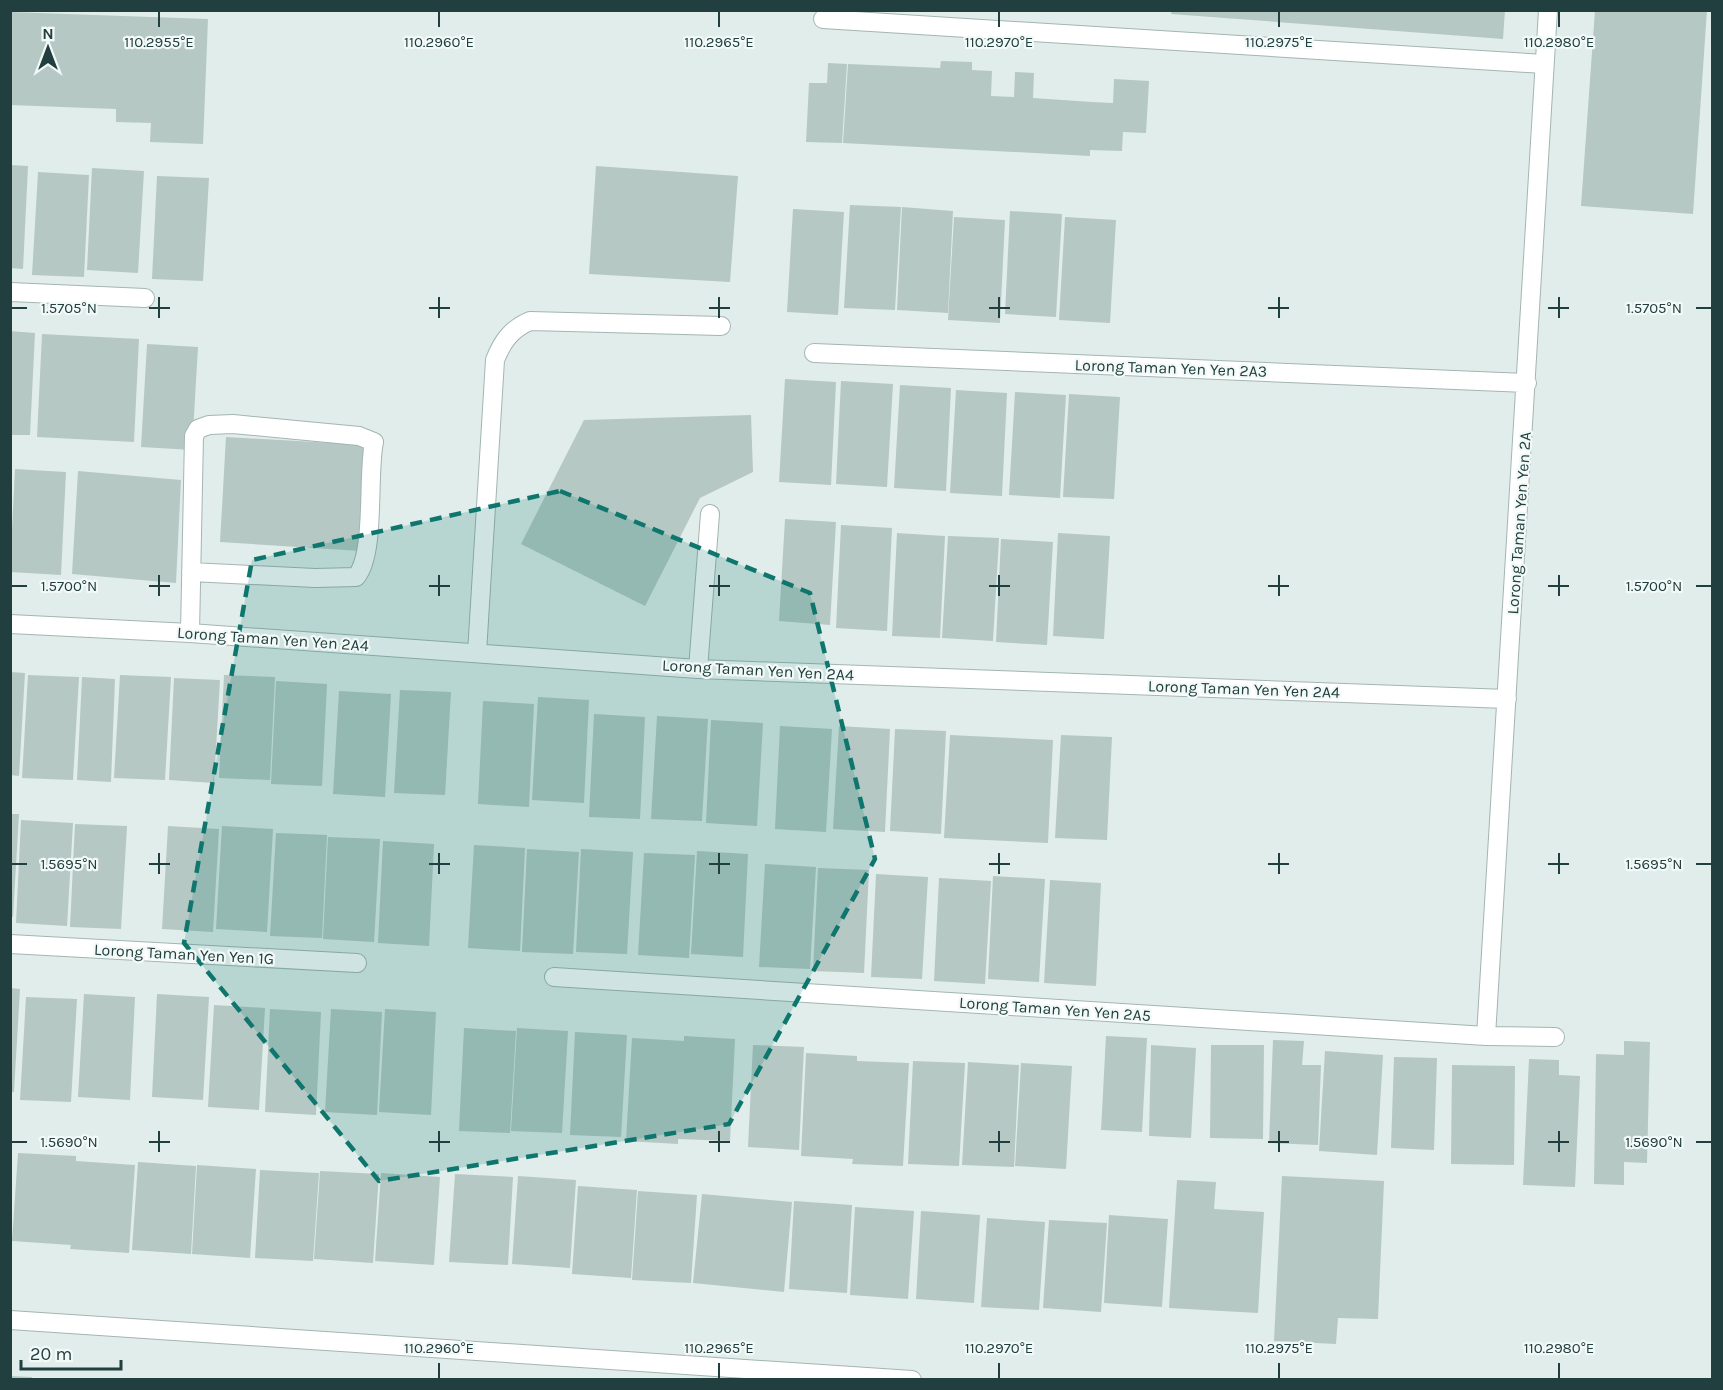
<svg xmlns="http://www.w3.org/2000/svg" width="1723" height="1390" font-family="Karla,sans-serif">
	<rect width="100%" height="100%" fill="#e1edea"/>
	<!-- building -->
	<path fill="#b6c8c4" d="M1172 10H1505L1503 39 1171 14Z
		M1595 10H1707L1693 214 1581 206Z
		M10 12 208 19 203 144 150 142 151 123 116 122V109L10 105Z
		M941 61 972 62V70L992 71 991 96 1014 97 1015 72 1034 73 1033 98 1092 102 1113 103 1114 79 1149 81 1146 133 1123 132 1122 151 1090 150V156L843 143 848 64 940 68Z
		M828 63 847 64 842 143 806 142 809 83H827Z
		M10 165 28 166 23 269 10 268Z
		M596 166 738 176 730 282 589 274Z
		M92 168 144 171 138 273 87 270Z
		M38 172 89 175 84 277 32 275Z
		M157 176 209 178 203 281 152 279Z
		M850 205 901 207 895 310 844 308Z
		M902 207 953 211 948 313 897 310Z
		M793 209 844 212 838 315 787 312Z
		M1010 211 1062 214 1056 317 1005 314Z
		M954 217 1005 220 1000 323 948 320Z
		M1065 217 1116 220 1110 323 1059 320Z
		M10 331 35 333 30 435H10Z
		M42 334 139 339 134 442 37 437Z
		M147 344 198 347 192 450 141 447Z
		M785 379 836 382 831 485 779 482Z
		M841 381 893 384 887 487 836 484Z
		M900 385 951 388 946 491 894 488Z
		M956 390 1007 393 1002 496 950 493Z
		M1015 392 1066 395 1060 498 1009 495Z
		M1069 394 1120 397 1114 499 1063 497Z
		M751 415 753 472 700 498 645 606 521 544 584 420Z
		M226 437 368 445 361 551 220 542Z
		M15 469 66 472 61 575 10 572Z
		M78 471 181 480 176 583 72 574Z
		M785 519 836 522 830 625 779 621Z
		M841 525 892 528 887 631 836 628Z
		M897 533 945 536 940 638 892 636Z
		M1058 533 1110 536 1104 639 1053 636Z
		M948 536 999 538 993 641 942 638Z
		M1001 539 1053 542 1047 645 996 642Z
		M10 672 25 673 19 776 10 775Z
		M28 675 79 677 73 780 22 778Z
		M120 675 171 677 165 780 114 778Z
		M224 675 275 677 270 780 219 778Z
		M82 677 115 679 111 782 77 780Z
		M174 678 220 680 214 783 169 780Z
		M276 681 327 684 322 786 271 784Z
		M400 690 451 692 445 795 394 793Z
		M339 691 391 694 385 797 333 794Z
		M538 697 589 700 584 803 532 800Z
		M483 701 534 704 529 807 478 804Z
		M594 714 645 717 640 819 589 817Z
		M657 716 708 719 702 821 651 819Z
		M711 720 763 723 757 826 706 823Z
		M780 726 832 729 826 832 775 829Z
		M839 726 890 729 885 832 833 829Z
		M895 729 946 731 941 834 890 831Z
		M950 735 1053 740 1048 843 944 838Z
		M1061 735 1112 737 1107 840 1055 838Z
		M10 814H19L13 917H10Z
		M21 820 73 823 67 926 16 923Z
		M75 824 127 826 121 929 70 927Z
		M168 826 219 829 213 932 162 929Z
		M222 826 273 829 267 932 216 929Z
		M276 833 327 835 322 938 270 936Z
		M328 837 380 839 374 942 323 939Z
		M383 841 434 844 429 946 378 943Z
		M474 845 525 848 520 951 468 948Z
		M527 849 579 852 573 954 522 952Z
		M581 849 633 852 627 954 576 952Z
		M697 851 748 854 743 957 691 954Z
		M644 853 695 855 689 958 638 955Z
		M765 864 816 867 810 969 759 967Z
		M818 868 869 870 864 973 813 971Z
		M876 874 928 877 922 979 871 977Z
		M993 876 1045 879 1039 982 988 979Z
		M939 878 991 881 985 984 934 981Z
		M1050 880 1101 883 1096 986 1044 983Z
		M10 988 20 989 14 1092H10Z
		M84 994 135 997 130 1100 78 1097Z
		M157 994 209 997 203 1100 152 1097Z
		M26 997 77 999 71 1102 20 1100Z
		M214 1005 265 1008 259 1110 208 1107Z
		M270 1009 321 1012 316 1115 265 1112Z
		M331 1009 382 1012 377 1115 325 1112Z
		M385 1009 436 1012 431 1115 379 1112Z
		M464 1028 516 1031 510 1133 459 1131Z
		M517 1028 568 1031 562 1133 511 1131Z
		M575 1032 627 1035 621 1137 570 1135Z
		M684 1036 735 1039 730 1141 678 1139V1144L626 1141 632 1038 684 1041Z
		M1106 1036 1147 1038 1142 1132 1101 1130Z
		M1273 1040 1304 1041 1302 1065H1321L1318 1145 1269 1143Z
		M1624 1041 1650 1042 1647 1163 1624 1162V1185L1594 1184 1596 1054 1624 1055Z
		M753 1045 804 1047 799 1150 748 1147Z
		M1151 1045 1196 1048 1191 1138 1149 1136Z
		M1211 1045H1264L1263 1139 1210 1138Z
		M1325 1051 1383 1055 1377 1155 1319 1151Z
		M806 1053 857 1056V1061L909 1063 903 1166 852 1164 853 1159 801 1156Z
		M1394 1057 1437 1058 1434 1150 1391 1148Z
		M1529 1059 1559 1060V1075L1580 1076 1575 1187 1523 1185Z
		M913 1061 965 1063 959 1166 908 1164Z
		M968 1062 1019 1065 1014 1167 962 1165Z
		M1021 1063 1072 1066 1066 1169 1015 1166Z
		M1452 1065 1515 1066 1514 1165 1451 1164Z
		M18 1153 76 1156V1161L135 1165 129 1253 70 1249 71 1245 12 1241Z
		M138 1162 196 1166 191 1254 132 1250Z
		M197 1165 256 1169 250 1258 192 1254Z
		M260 1170 319 1173 313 1261 255 1258Z
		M320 1171 379 1174 373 1263 314 1259Z
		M381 1173 440 1177 434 1265 375 1261Z
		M455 1174 513 1177 508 1265 449 1262Z
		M518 1176 576 1180 570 1268 512 1264Z
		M1282 1176 1384 1181 1378 1319 1338 1318 1336 1344 1274 1341Z
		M1177 1180 1216 1182 1214 1209 1264 1212 1258 1313 1169 1308Z
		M578 1186 637 1190 631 1278 572 1274Z
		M638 1191 697 1195 691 1283 632 1280Z
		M702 1194 792 1202 784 1292 693 1283Z
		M794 1201 852 1205 847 1293 789 1289Z
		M855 1207 914 1211 908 1299 850 1295Z
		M921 1211 980 1215 974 1303 916 1299Z
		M1109 1215 1168 1219 1162 1307 1104 1303Z
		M987 1218 1045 1222 1039 1310 981 1307Z
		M1049 1220 1107 1223 1101 1312 1043 1308Z
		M10 1376 32 1377V1380H10Z"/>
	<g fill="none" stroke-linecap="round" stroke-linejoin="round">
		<!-- minor casing -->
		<g stroke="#a3b5b3" stroke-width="20">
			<path id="minor" d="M823 19 1544 64
				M10 292 145 298
				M814 353 1527 383
				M10 624 190 633 698 669 1507 699
				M190 633 194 436 198 429 209 425 233 424 359 436 374 442C367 475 376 554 356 577L315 578 191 572
				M477 653 495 360C502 342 511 329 530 321L721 326
				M698 669 710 514
				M10 944 357 963
				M554 977 1486 1036 1555 1037
				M1486 1036 1548 10
				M10 1320 912 1380"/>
		</g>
		<!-- minor -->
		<use href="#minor" stroke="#fff" stroke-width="18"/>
	</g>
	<!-- marked area -->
	<path fill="#0f766e" fill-opacity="0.2" stroke="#0f766e" stroke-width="4.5" stroke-dasharray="12 8" stroke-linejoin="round" d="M560 491 810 593 875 859 729 1124 379 1181 184 943 252 560Z"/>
	<!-- ticks -->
	<path fill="none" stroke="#203f3e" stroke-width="2" d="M159 12V27M439 12V27M719 12V27M999 12V27M1279 12V27M1559 12V27M159 297V318M439 297V318M719 297V318M999 297V318M1279 297V318M1559 297V318M12 308H27M149 308H170M429 308H450M709 308H730M989 308H1010M1268 308H1289M1548 308H1569M1696 308H1711M159 575V596M439 575V596M719 575V596M999 575V596M1279 575V596M1559 575V596M12 586H27M149 586H170M429 586H450M709 586H730M989 586H1010M1268 586H1289M1548 586H1569M1696 586H1711M159 853V874M439 853V874M719 853V874M999 853V874M1279 853V874M1559 853V874M12 864H27M149 864H170M429 864H450M709 864H730M989 864H1010M1268 864H1289M1548 864H1569M1696 864H1711M159 1131V1152M439 1131V1152M719 1131V1152M999 1131V1152M1279 1131V1152M1559 1131V1152M12 1142H27M149 1142H170M429 1142H450M709 1142H730M989 1142H1010M1268 1142H1289M1548 1142H1569M1696 1142H1711M439 1363V1378M719 1363V1378M999 1363V1378M1279 1363V1378M1559 1363V1378"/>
	<g text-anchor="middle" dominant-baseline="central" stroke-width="4.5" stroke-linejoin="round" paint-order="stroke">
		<!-- street labels -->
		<g font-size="16" fill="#203f3e" stroke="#f2f9f7">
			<text transform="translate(1171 368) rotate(2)">Lorong Taman Yen Yen 2A3</text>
			<text transform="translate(1519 523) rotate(-86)">Lorong Taman Yen Yen 2A</text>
			<text transform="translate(273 639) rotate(4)">Lorong Taman Yen Yen 2A4</text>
			<text transform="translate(758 670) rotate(3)">Lorong Taman Yen Yen 2A4</text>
			<text transform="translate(1244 689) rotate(2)">Lorong Taman Yen Yen 2A4</text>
			<text transform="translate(184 954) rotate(3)">Lorong Taman Yen Yen 1G</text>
			<text transform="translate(1055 1009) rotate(4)">Lorong Taman Yen Yen 2A5</text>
		</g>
	</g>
	<g font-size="15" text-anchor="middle" fill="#203f3e" stroke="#f2f9f7" stroke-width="4.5" stroke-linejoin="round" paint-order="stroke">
		<text x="159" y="47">110.2955°E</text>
		<text x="439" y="47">110.2960°E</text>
		<text x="719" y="47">110.2965°E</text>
		<text x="999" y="47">110.2970°E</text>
		<text x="1279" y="47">110.2975°E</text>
		<text x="1559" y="47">110.2980°E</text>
		<text x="69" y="313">1.5705°N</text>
		<text x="1654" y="313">1.5705°N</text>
		<text x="69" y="591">1.5700°N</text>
		<text x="1654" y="591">1.5700°N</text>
		<text x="69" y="869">1.5695°N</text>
		<text x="1654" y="869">1.5695°N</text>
		<text x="69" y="1147">1.5690°N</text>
		<text x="1654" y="1147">1.5690°N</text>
		<text x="439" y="1353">110.2960°E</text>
		<text x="719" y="1353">110.2965°E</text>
		<text x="999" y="1353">110.2970°E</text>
		<text x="1279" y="1353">110.2975°E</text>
		<text x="1559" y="1353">110.2980°E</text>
	</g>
	<!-- border -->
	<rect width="1723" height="1390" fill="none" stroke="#203f3e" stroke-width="24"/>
	<!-- north arrow -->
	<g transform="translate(48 48)" stroke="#f2f9f7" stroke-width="4.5" paint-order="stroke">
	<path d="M0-4.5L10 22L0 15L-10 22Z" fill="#203f3e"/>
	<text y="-9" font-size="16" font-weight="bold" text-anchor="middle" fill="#203f3e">N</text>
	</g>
	<!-- scale -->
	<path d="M21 1360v9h100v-9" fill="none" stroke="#203f3e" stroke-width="3"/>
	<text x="30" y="1360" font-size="18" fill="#203f3e" stroke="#f2f9f7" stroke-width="4.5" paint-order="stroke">20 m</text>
</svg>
